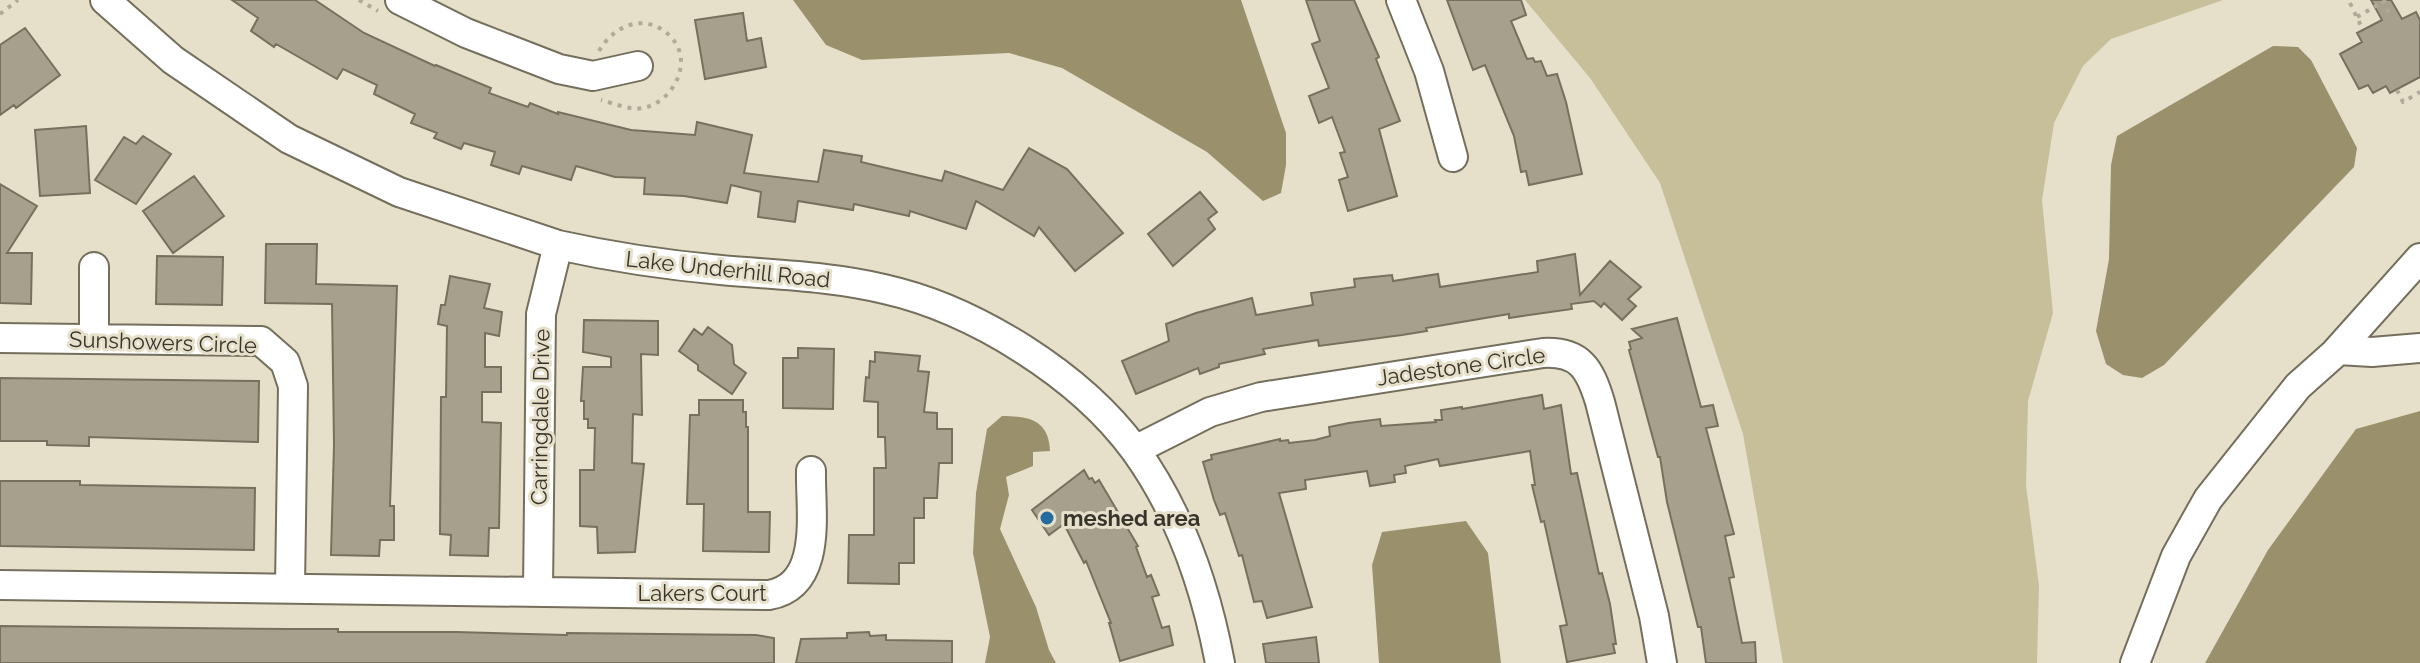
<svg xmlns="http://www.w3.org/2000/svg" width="2420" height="663" font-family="Raleway,sans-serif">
	<rect width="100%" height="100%" fill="#e6e0cb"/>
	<!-- green -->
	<path fill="#c7be9a" d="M1525 0H2223L2111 39 2083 66 2054 123 2042 200 2053 313 2028 401 2026 485 2039 586 2037 663H1783L1743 434 1660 183 1590 78Z"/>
	<!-- water -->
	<path fill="#9a906c" d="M793 0H1241L1286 133V165L1281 193 1263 201 1207 152 1062 68 1009 53 862 60 826 45Z
		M2273 46 2298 47 2311 60 2357 148 2354 167 2164 365 2142 378 2123 375 2106 364 2096 331 2109 259 2111 165 2117 136Z
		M2420 411V663H2205L2268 550 2356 429Z
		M1002 416C1029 416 1049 420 1050 451L1033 452V466L1006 477 1009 495 1000 529 1036 607 1049 650 1056 663H985L990 637 973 553 976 493 987 429Z
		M1466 521 1488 553 1501 663H1379L1372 565 1382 532Z"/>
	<!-- building -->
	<path fill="#a6a08d" stroke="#76715e" stroke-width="2" d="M232 0H315L364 33 435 66 436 65 491 88 489 93 528 107 530 103 558 114V112L631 130 695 135 697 122 752 135 744 173 818 182 824 150 862 156 861 162 942 181 945 171 1003 190 1029 148 1067 169 1123 233 1075 271 1039 227 1034 236 976 201 966 229 910 211 909 216 854 204 853 210 798 201 795 222 758 217 761 192 731 185 727 203 684 196 644 194 645 178 615 177 576 166 571 180 522 166 519 174 491 165 495 152 464 143 461 149 434 138 437 133 411 123 415 114 374 94 377 85 343 69 337 79 276 44 274 47 251 31 258 18Z
		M1306 0H1354L1379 57 1376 59 1400 121 1379 129 1397 196 1348 211 1339 180 1348 177 1340 153 1345 152 1332 117 1319 123 1309 96 1329 88 1312 44 1320 41Z
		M1447 0H1521L1526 15 1511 21 1527 59 1533 58 1535 62 1541 61 1547 76 1557 74 1566 102 1582 174 1529 185 1526 171 1521 172 1514 136 1485 65 1473 70Z
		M2371 0H2391L2402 19 2416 12 2420 20V77L2390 93 2386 86 2373 93 2368 85 2359 89 2340 54 2362 42 2357 33 2382 20Z
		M743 13 747 41 761 38 766 67 705 79 695 20Z
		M25 28 60 75 16 108 14 105 0 115V45Z
		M86 126 90 193 40 196 35 130Z
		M143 136 171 154 136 204 95 180 124 137 136 144Z
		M194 176 224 216 173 253 143 211Z
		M0 184 37 206 7 253H32L31 304 0 303Z
		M1200 192 1217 212 1208 219 1215 229 1173 266 1148 234Z
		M266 244H317L316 284 397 286 390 506H394V540H380L379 556 331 555 334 445 332 304 265 303Z
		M1575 254 1580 295 1610 261 1641 287 1628 299 1636 306 1622 320 1604 303 1601 307 1594 301 1571 304 1572 309 1509 318V314L1426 328 1427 331 1402 335 1319 346 1318 340 1263 349 1265 354 1219 364V367L1200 374 1198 368 1136 394 1122 361 1169 341 1166 324 1196 313 1252 298 1256 315 1313 305 1311 293 1355 287 1354 279 1392 275 1393 281 1438 274 1440 287 1538 272 1537 261Z
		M157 256 223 257 222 305 156 304Z
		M450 276 490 284 484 308 502 312 499 336 485 333V367H501V392H482V422L501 423 499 528H489L488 556 450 555 451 535 440 534 441 397H446L447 326 438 324 441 305H445Z
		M1677 318 1701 407 1713 405 1718 426 1706 428 1734 534 1725 536 1734 577 1729 578 1742 643 1755 642 1756 663H1706L1701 627H1698L1667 502 1660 457H1658L1629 350 1631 349 1629 342 1642 338 1632 329Z
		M584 320 658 321V355L641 354 642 415 633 414 632 463 644 464 635 552 598 553 597 527 580 526V470H594L595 428H588V419H584V401H581L583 367H611V357L583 352Z
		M708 327 732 345 734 364 746 373 732 394 698 370V365L679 351 694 329 702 335Z
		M798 348 834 349 833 409 783 408V358H798Z
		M875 352 920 356 918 371 929 372 924 412 937 413V429H952V463H939L937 498H924V518H914V563H899V584L848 583 849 535H874V468H886L885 437H878V402L864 401 866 377 869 378 870 361 875 362Z
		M0 378 259 381 258 442 89 437V446L47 445V441H0Z
		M1542 395 1544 409 1561 405 1571 474 1577 473 1599 574 1602 573 1610 604 1616 644H1613L1615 653 1567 662 1560 626 1567 625 1544 521 1541 522 1532 485H1535L1530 451 1440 466 1438 459 1405 466 1406 473 1394 475 1395 482 1370 486 1367 471 1305 480 1306 489 1279 493 1312 607 1267 618 1262 601 1254 602 1242 555 1239 556 1225 513 1220 515 1214 500 1203 462 1212 459 1211 455 1280 439V441L1288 440 1289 443 1315 440 1330 436 1329 427 1349 423 1380 419 1381 426 1436 422 1435 420H1442L1441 410 1462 407V409Z
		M699 400H743V412H746V427H748V512H770L769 552 703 551 704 504H687L690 415H699Z
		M1084 470 1089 479 1092 478 1095 483 1099 480 1138 546 1136 547 1147 577 1151 575 1159 595 1152 597 1162 628 1169 626 1173 645 1120 661 1109 623H1111L1086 561 1084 563 1064 524 1049 535 1032 510Z
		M0 481H80V485L255 488 254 550 0 546Z
		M0 626 288 629H338V632H456L567 635V633L756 635 774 638V663H0Z
		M869 632 870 636 886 635V640L952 641V663H796L801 639 847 638V633Z
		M1316 637 1319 663H1266L1263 644Z"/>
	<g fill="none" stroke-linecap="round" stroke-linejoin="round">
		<!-- minor casing -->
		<g stroke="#746f5c" stroke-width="32">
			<path id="minor" d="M105 0 173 60 289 139 399 192 558 245C612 257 666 265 721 270 775 275 830 276 884 289 974 309 1080 375 1135 450 1180 512 1206 589 1220 663
				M400 0 466 33 559 69 593 76 638 66
				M1401 0 1429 71 1453 157
				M94 267V338
				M0 338 261 341 285 362 293 386 290 587
				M2338 350 2372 352 2420 348
				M1135 450 1210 412 1261 397 1543 353C1580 351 1590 369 1600 402L1654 616 1662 663
				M0 585 769 595C824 585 810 511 811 471
				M538 591 541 314 558 245
				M2135 663 2176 556 2208 499 2298 386 2334 354 2420 258"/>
		</g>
		<!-- path -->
		<path stroke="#afaa99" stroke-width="4" stroke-dasharray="4 6" stroke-linecap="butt" d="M359 0 378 11
			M2382 0 2390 15
			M2350 3 2363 30
			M0 14 18 0
			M2357 17 2386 0
			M599 51C614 25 646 11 671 37 695 62 672 103 643 108 631 111 613 103 601 100
			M2397 90 2403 102 2420 92"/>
		<!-- minor -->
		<use href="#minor" stroke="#fff" stroke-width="28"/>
	</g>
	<!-- markers -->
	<circle fill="#246b9f" stroke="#e6e0cb" stroke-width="3" cx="1047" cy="518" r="8"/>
	<g text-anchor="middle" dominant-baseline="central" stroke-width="6" stroke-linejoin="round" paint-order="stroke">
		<!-- street labels -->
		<g font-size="22" fill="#37342c" stroke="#e6e0cb">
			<text transform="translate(728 269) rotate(6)">Lake Underhill Road</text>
			<text transform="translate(163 342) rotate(2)">Sunshowers Circle</text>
			<text transform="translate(1461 366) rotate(-8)">Jadestone Circle</text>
			<text transform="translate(540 417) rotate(-89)">Carringdale Drive</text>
			<text x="702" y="593">Lakers Court</text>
		</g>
		<!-- poi labels -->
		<g font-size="22" font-weight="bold" fill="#37342c" stroke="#e6e0cb" text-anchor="start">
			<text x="1063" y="518">meshed area</text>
		</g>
	</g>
</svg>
